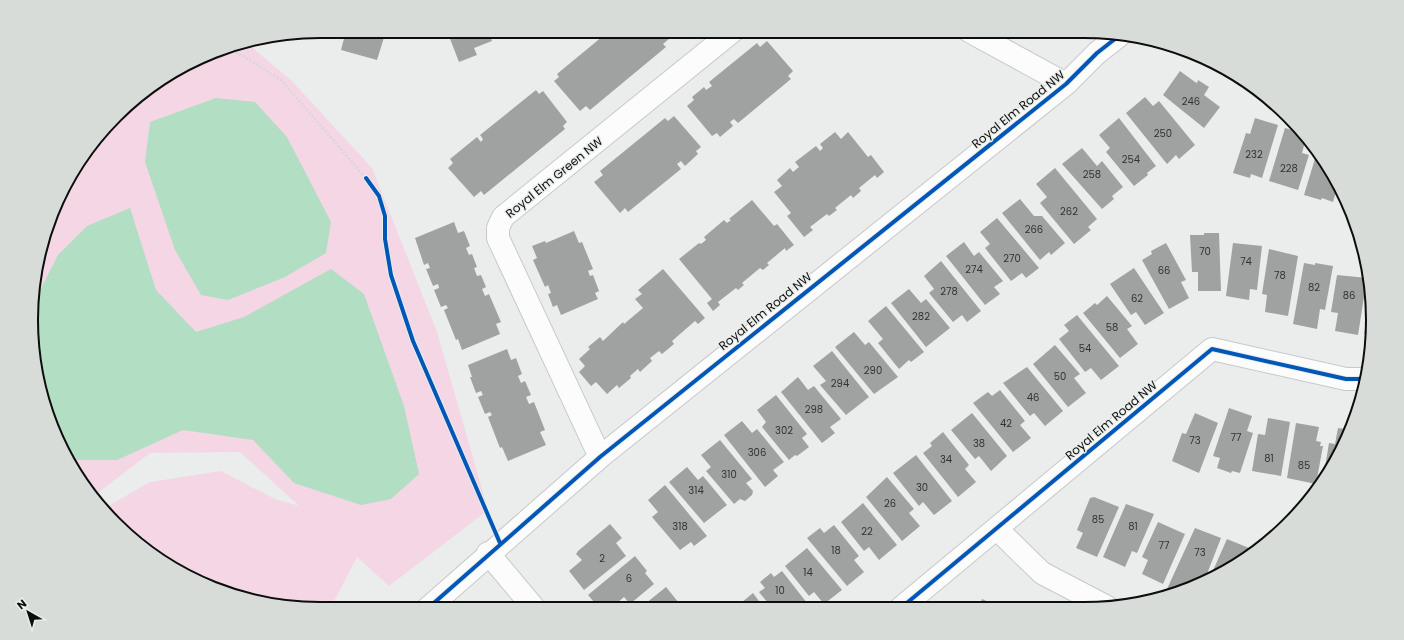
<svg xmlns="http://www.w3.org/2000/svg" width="1404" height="640" font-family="Poppins,sans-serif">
	<rect width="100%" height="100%" fill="#ebedec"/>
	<!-- green -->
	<path fill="#f4d6e5" d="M247 43 292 81 372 168 437 332 488 510 389 586 357 557 330 609 263 603 210 587 130 537 105 508 150 482 221 471 275 499 299 506 240 452 150 453 95 495 70 464 37 376 31 320 37 264 70 176 130 103 176 70 227 46Z"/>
	<!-- water -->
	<path fill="#b2dec3" d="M216 98 255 102 287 137 331 222 326 253 285 277 228 300 201 295 175 250 145 162 150 122Z
		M130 208 156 290 196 332 244 317 331 269 364 294 404 406 419 474 391 499 361 505 294 483 253 440 183 430 117 460H74L64 449 37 376 31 320 32 306 58 255 87 226Z"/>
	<!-- building -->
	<path fill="#a0a2a1" d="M346 31H386L377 60 341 50Z
		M447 31H488L492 41 474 48 477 55 459 62Z
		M609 31H663L669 39 663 44 666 47 590 110 586 106 580 111 554 81 559 77 557 74Z
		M767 41 793 71 788 76 791 79 738 123 734 119 730 122 733 126 720 137 717 133 712 136 687 106 694 100 692 97 704 87 706 90 712 86 709 82 757 43 760 47Z
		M1180 71 1195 82 1197 83 1198 80 1209 87 1204 95 1220 107 1204 128 1163 95Z
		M536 90 539 94 543 91 567 122 563 126 565 129 484 195 481 191 474 197 448 168 453 163 450 159 477 137 481 142 483 139 480 135Z
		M1145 97 1153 106 1159 101 1195 145 1179 159 1176 155 1167 164 1126 113Z
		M674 116 701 147 696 151 698 154 685 166 681 161 677 164 681 169 628 212 625 208 620 213 594 182 603 175 600 171 665 118 668 121Z
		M1119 118 1156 166 1147 173 1148 175 1134 186 1106 152 1110 148 1099 135Z
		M1255 118 1278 125 1262 178 1251 174 1250 178 1233 173 1246 133 1250 134Z
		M1285 128 1303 133 1306 138 1302 153 1309 155 1298 190 1269 181Z
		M835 132 841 139 848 132 868 157 871 155 884 172 877 178 875 175 859 188 861 191 853 198 851 195 835 208 837 210 829 216 827 214 810 227 813 230 804 237 787 216 791 213 774 192 782 186 777 180 790 168 793 172 799 167 795 162 816 146 820 151 823 148 820 144Z
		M1082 148 1097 166 1102 161 1123 187 1112 196 1114 199 1102 209 1062 164Z
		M1317 152 1324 159 1338 185 1333 202 1322 198 1321 200 1304 195Z
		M1055 168 1097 219 1088 227 1091 230 1074 244 1040 203 1047 197 1036 184Z
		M1020 199 1034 216H1042L1065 243 1051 255 1049 252 1040 260 1002 213Z
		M752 200 774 226 777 224 794 245 786 251 785 248 767 263 769 265 763 270 760 268 742 283 744 285 738 290 736 288 718 302 720 305 713 311 707 303 712 299 679 259 699 243 701 244 706 240 704 237 724 220 727 223 731 220 729 219Z
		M997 218 1039 268 1026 278 1022 273 1011 281 985 248 990 244 980 232Z
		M454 222 458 233 464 231 470 246 466 248 469 255 472 254 477 267 474 268 477 276 481 275 486 287 482 289 485 296 489 294 501 322 496 324 500 334 462 350 458 339 456 340 444 310 448 308 446 305 441 307 434 290 439 288 438 284 433 286 426 269 430 268 428 263 424 265 415 238Z
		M574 231 579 243 582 242 593 269 588 271 590 276 593 275 599 291 595 293 598 299 561 315 557 305 553 307 548 294 551 293 548 285 545 287 533 260 537 258 532 246 545 241 546 243Z
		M1204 233H1219L1221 291H1198V272H1192L1190 235H1204Z
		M964 242 974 256 979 252 1003 281 994 287 1000 294 985 305 946 256Z
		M1166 243 1186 280 1181 282 1189 298 1169 309 1142 260 1152 254 1151 251Z
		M1233 243 1262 246 1257 290 1250 289 1249 300 1226 296Z
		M1269 249 1298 256 1288 316 1265 312 1267 295 1262 294Z
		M941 261 981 311 967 322 962 315 953 322 929 293 934 289 924 276Z
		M1304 263 1315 265V263L1333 266 1325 310 1320 309 1317 329 1293 324Z
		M1134 268 1164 313 1145 325 1136 312 1131 315 1110 284Z
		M663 269 705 318 698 324 695 321 672 341 674 344 662 354 659 351 650 358 652 361 640 372 638 369 630 376 631 378 619 388 617 385 607 394 596 382 591 386 579 372 585 366 579 359 590 349 588 347 600 337 603 341 623 322 624 324 643 308 635 299 642 294 638 290Z
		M1337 275 1367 278 1358 335 1335 331 1338 313 1331 312Z
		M909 289 921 303 926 299 950 328 926 347 891 303Z
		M1371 295 1373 320 1372 335 1364 334Z
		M1107 296 1132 326 1127 329 1138 344 1120 358 1083 313 1095 303 1097 305Z
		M886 306 924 352 911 362 909 360 899 369 878 343 883 339 868 321Z
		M1077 315 1119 366 1101 380 1091 368 1085 372 1059 339 1069 331 1064 325Z
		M854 332 865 345 869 342 898 377 874 394 835 347Z
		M1055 345 1080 374 1074 378 1086 393 1068 407 1033 364Z
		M507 349 511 360 516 358 522 374 518 376 521 383 525 381 531 395 526 397 529 404 534 402 545 430 540 432 546 445 508 461 502 447 500 448 488 417 492 415 490 412 485 414 478 397 483 395 481 391 476 393 470 377H472L468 365Z
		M832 351 869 397 846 415 820 385 826 381 813 366Z
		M1027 367 1063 411 1045 426 1034 413 1030 416 1003 383Z
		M798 377 808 390 814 386 841 419 830 427 835 433 822 443 781 392Z
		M1000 390 1025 421 1020 425 1031 438 1013 452 973 403 988 392 992 396Z
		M776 395 807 434 802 438 809 447 797 456 795 455 789 460 762 427 766 422 757 410Z
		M1229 408 1252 416 1247 431 1253 433 1240 473 1232 471 1231 473 1217 468 1220 458 1213 456Z
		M972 413 1007 456 991 471 979 456 975 459 951 430Z
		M1195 413 1218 423 1199 473 1172 461 1182 433 1186 434Z
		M1268 418 1290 422 1281 476 1252 471 1258 434 1265 435Z
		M742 421 752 433 757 429 784 462 773 470 778 476 765 487 724 435Z
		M1296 423 1319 427 1316 441 1321 442 1320 446H1323L1316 484 1287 478Z
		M1338 428 1351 430 1323 479 1329 443 1335 444Z
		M943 432 969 465 965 469 976 482 958 497 923 453 932 446 930 443Z
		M720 440 752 479 746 483 753 491 752 495 745 501 740 499 734 504 706 471 711 467 701 455Z
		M916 455 952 501 934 515 923 502 919 506 893 473Z
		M687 467 698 480 703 476 727 505 704 523 669 482Z
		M887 477 914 509 909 513 920 526 902 541 866 497Z
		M665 485 707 536 694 546 691 542 680 550 652 517 658 512 648 500Z
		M1094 497 1119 507 1097 557 1076 548 1083 533 1077 530 1090 498Z
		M863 503 897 545 879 560 869 547 864 551 841 522Z
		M1126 504 1154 514 1137 553 1132 551 1125 567 1103 557Z
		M1158 522 1185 534 1163 584 1142 574 1148 560 1142 557Z
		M610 524 622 538 616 543 626 556 584 590 569 571 582 560 576 554 578 551Z
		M834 525 859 556 854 560 864 572 847 586 807 538 820 528 824 533Z
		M1195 528 1221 538 1205 579 1203 578 1201 583H1195L1193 587 1175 592 1167 589Z
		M1227 539 1249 548 1248 549 1255 552 1214 576 1211 575Z
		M807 548 842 590 824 604 814 592 809 596 785 566Z
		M635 556 647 571 645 573 654 584 630 604 624 597 611 608H599L588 595Z
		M782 571 807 603 802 607 772 608 759 592 765 588 760 582 771 573 774 577Z
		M666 587 679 603 676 606 677 608H640Z
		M753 593 764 608H735Z
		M982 599 1000 607H979Z"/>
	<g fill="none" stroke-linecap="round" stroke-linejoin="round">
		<!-- minor casing -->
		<g stroke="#c7c9c8" stroke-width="24">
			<path id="minor" d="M969 31 1066 84
				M600 457 498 238V228L503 217 733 31
				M997 529 1042 573 1107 607
				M488 553 534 608
				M902 607 1212 349 1346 379H1367
				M427 609 600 457 1066 84 1097 53 1120 35"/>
		</g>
		<!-- path -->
		<path stroke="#d7d8d7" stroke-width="2.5" stroke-dasharray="2 2" stroke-linecap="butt" d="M225 47 245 57 281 80 366 178 379 196 385 216V239L391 275 413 341 490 520"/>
		<!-- minor -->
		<use href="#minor" stroke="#fcfcfc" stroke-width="22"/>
		<!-- cycleway casing -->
		<g stroke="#eaeeeb" stroke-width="6">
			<path id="cycleway" d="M366 178 379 196 385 216V239L391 275 413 341 500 543
				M902 607 1212 349 1346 379H1367
				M427 609 600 457 1066 84 1097 53 1120 35"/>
		</g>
		<!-- cycleway -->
		<use href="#cycleway" stroke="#0057b8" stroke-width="4"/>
	</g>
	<g text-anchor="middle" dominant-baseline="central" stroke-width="3" stroke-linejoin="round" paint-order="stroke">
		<!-- number labels -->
		<g font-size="10" fill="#313231">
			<text x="1191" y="101">246</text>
			<text x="1163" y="133">250</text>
			<text x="1254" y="154">232</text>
			<text x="1131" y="159">254</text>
			<text x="1289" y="168">228</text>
			<text x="1092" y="174">258</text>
			<text x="1069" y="211">262</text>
			<text x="1034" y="229">266</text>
			<text x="1205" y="251">70</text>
			<text x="1012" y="258">270</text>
			<text x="1246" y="261">74</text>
			<text x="974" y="269">274</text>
			<text x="1164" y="270">66</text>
			<text x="1280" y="275">78</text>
			<text x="1314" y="287">82</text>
			<text x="949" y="291">278</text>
			<text x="1349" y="295">86</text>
			<text x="1137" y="298">62</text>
			<text x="921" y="316">282</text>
			<text x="1112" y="327">58</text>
			<text x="1085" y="348">54</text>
			<text x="873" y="370">290</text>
			<text x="1060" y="376">50</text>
			<text x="840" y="383">294</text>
			<text x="1033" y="397">46</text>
			<text x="814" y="409">298</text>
			<text x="1006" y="423">42</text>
			<text x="784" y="430">302</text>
			<text x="1236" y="437">77</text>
			<text x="1195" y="440">73</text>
			<text x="979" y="443">38</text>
			<text x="757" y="452">306</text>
			<text x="1269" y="458">81</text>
			<text x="946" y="459">34</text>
			<text x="1304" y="465">85</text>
			<text x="729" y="474">310</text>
			<text x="922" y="487">30</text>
			<text x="696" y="490">314</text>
			<text x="890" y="503">26</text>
			<text x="1098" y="519">85</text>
			<text x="680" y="526">318</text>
			<text x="1133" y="526">81</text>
			<text x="867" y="531">22</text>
			<text x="1164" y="545">77</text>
			<text x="836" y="550">18</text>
			<text x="1200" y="552">73</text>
			<text x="602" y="558">2</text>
			<text x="808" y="572">14</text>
			<text x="629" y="578">6</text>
			<text x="780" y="590">10</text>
		</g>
		<!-- street labels -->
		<g font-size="12" fill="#0c0d0c" stroke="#eaeeeb">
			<text transform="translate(1018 109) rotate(-39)">Royal Elm Road NW</text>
			<text transform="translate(554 177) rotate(-39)">Royal Elm Green NW</text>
			<text transform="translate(765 311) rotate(-39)">Royal Elm Road NW</text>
			<text transform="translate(1111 420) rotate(-40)">Royal Elm Road NW</text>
		</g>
	</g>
	<!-- crop -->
	<path d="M0 0H1404V640H0ZM320 38H1084A282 282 0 0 1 1366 320V320A282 282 0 0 1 1084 602H320A282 282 0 0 1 38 320V320A282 282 0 0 1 320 38Z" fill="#d8dcd9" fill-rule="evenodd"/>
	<path fill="none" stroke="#0c0d0c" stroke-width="2" d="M320 38H1084A282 282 0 0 1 1366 320V320A282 282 0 0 1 1084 602H320A282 282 0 0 1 38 320V320A282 282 0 0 1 320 38Z"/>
	<!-- north arrow -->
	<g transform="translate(28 612) rotate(321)" stroke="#eaeeeb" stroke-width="3" paint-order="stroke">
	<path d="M0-3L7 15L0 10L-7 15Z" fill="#0c0d0c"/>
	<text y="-6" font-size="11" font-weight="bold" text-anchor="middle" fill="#0c0d0c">N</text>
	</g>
</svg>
